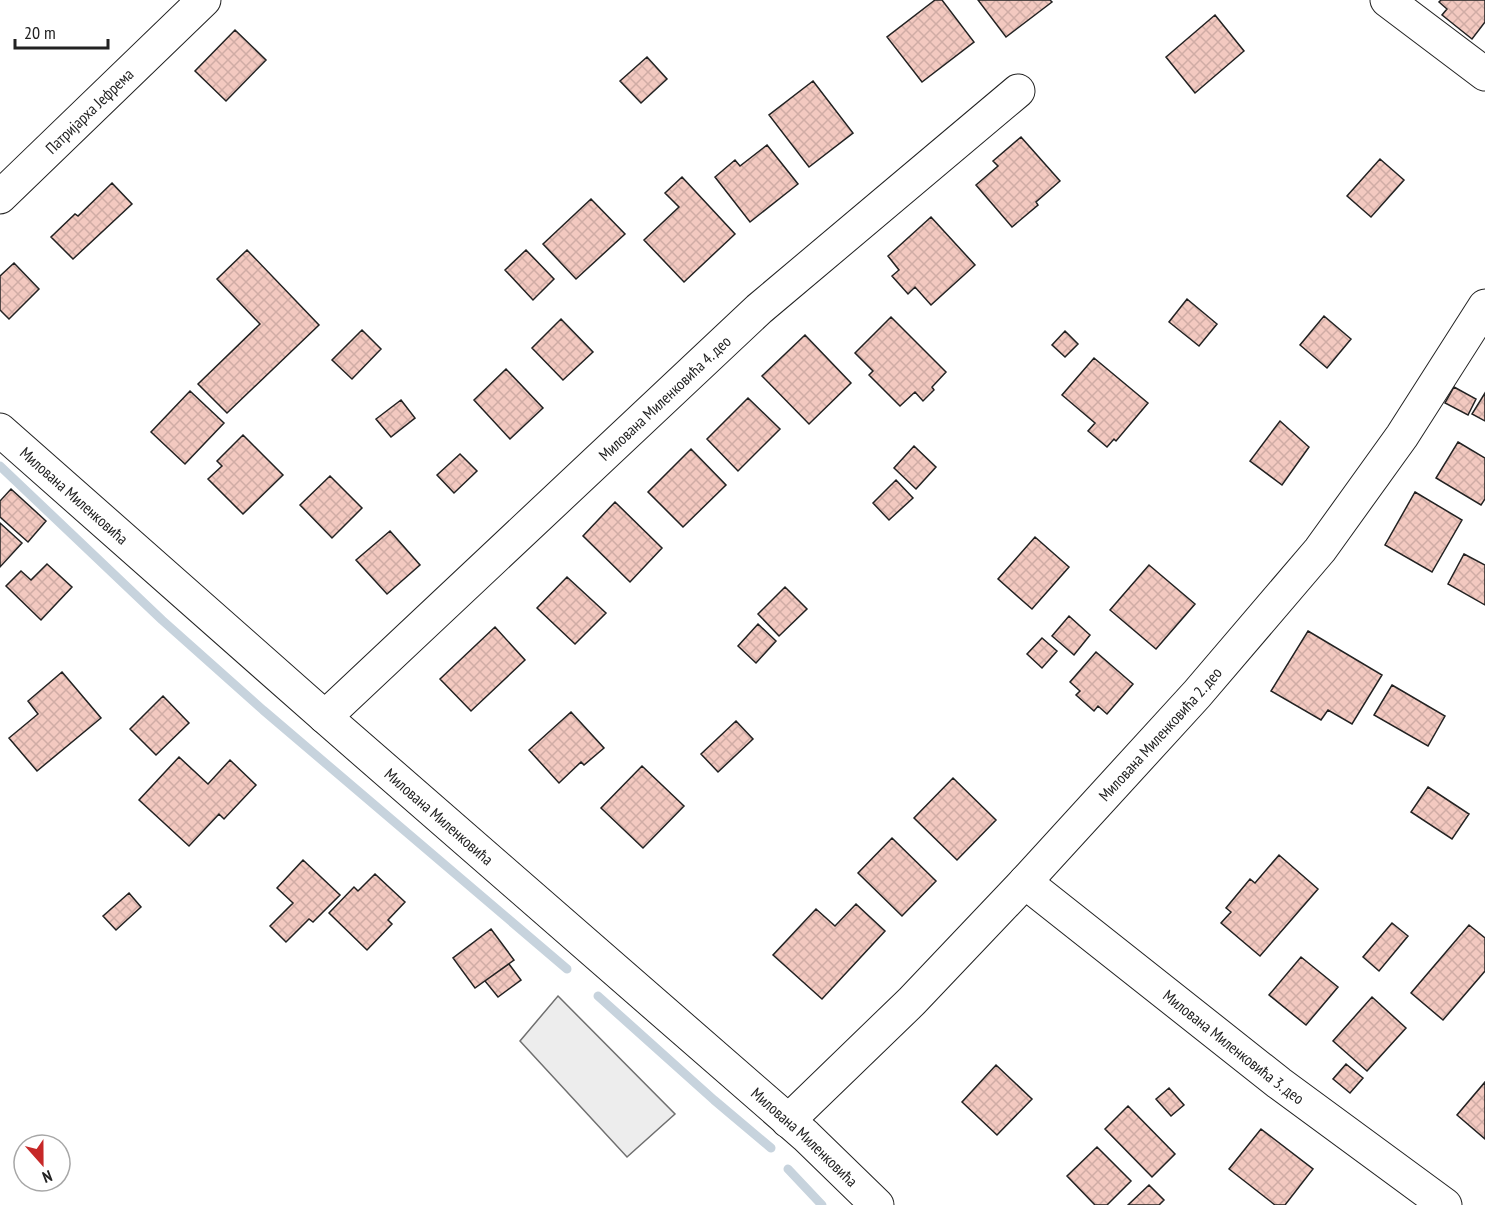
<svg xmlns="http://www.w3.org/2000/svg" width="1485" height="1205" font-family="'PT Sans Narrow',sans-serif">
	<defs>
		<pattern id="building-cross-hatch" width="8" height="8" patternUnits="userSpaceOnUse" patternTransform="scale(1.5)"><rect width="8" height="8" fill="#f3c9c0"/><path d="M0 0l8 8M0 8l8-8" fill="none" stroke="#d0aca5"/></pattern>
	</defs>
	<rect width="100%" height="100%" fill="#fff"/>
	<!-- parking -->
	<path fill="#ededed" stroke="#6f6f6f" stroke-width="1.5" d="M558 996 675 1114 627 1157 520 1041Z"/>
	<g fill="none" stroke-linecap="round" stroke-linejoin="round">
		<!-- stream -->
		<path stroke="#c7d3dd" stroke-width="9" d="M0 466 162 620 263 710 567 969
			M598 996 714 1100 771 1148
			M788 1169 822 1205"/>
	</g>
	<!-- building -->
	<path fill="url(#building-cross-hatch)" stroke="#222" stroke-width="1.5" d="M935 0H942L974 42 922 82 887 37Z
		M978 0H1050L1052 2 1006 37Z
		M1441 0H1485V22L1472 39 1442 15 1447 9 1439 2Z
		M1215 15 1244 51 1195 93 1166 57Z
		M235 30 266 60 226 101 195 71Z
		M647 57 667 79 641 103 620 81Z
		M813 81 853 133 809 167 769 115Z
		M1021 137 1060 181 1036 202 1038 205 1012 227 976 185 998 166 993 161Z
		M767 145 798 184 750 222 715 177 735 160 740 166Z
		M1380 159 1404 180 1371 217 1347 196Z
		M682 177 735 234 684 282 644 240 679 207 665 193Z
		M112 183 132 204 73 259 51 237 75 214 78 216Z
		M591 199 625 234 576 279 543 244Z
		M931 217 975 265 931 305 915 287 908 294 892 276 899 270 888 256Z
		M247 250 319 325 227 413 198 384 260 324 217 279Z
		M526 250 554 279 533 300 505 270Z
		M14 263 39 289 9 319 0 310V276Z
		M1187 299 1217 324 1199 346 1169 322Z
		M1324 316 1351 339 1327 368 1300 345Z
		M891 317 946 372 932 387 934 390 923 401 915 392 900 406 869 375 873 371 855 353Z
		M561 319 593 352 563 380 532 348Z
		M362 330 381 349 352 379 332 360Z
		M1065 331 1078 344 1065 357 1052 345Z
		M805 335 851 383 809 424 762 376Z
		M1094 358 1148 403 1116 441 1114 439 1107 447 1088 431 1095 423 1062 395Z
		M506 369 543 408 510 439 474 400Z
		M1454 387 1476 399 1468 415 1445 403Z
		M190 391 224 423 185 464 151 432Z
		M1485 393V421L1472 414Z
		M748 398 780 429 738 471 707 439Z
		M401 400 415 418 391 437 376 419Z
		M1280 421 1309 447 1282 485 1250 461Z
		M243 435 283 475 243 514 208 479 222 466 217 461Z
		M1458 442 1485 458V499L1481 505 1436 478Z
		M914 446 936 467 916 489 894 468Z
		M691 449 726 485 683 527 648 492Z
		M460 454 477 471 454 493 437 475Z
		M330 476 362 508 332 538 300 505Z
		M896 480 913 498 889 520 873 503Z
		M11 489 46 521 28 542 0 517V501Z
		M1415 492 1462 520 1432 572 1385 545Z
		M615 502 662 548 630 582 583 536Z
		M0 523 22 543 0 567Z
		M390 531 420 565 387 594 356 560Z
		M1035 537 1069 567 1032 609 998 579Z
		M1464 554 1485 565V605L1448 584Z
		M47 564 72 587 41 620 6 586 21 571 31 580Z
		M1149 565 1195 604 1156 649 1110 610Z
		M567 577 606 613 575 644 537 608Z
		M785 587 807 609 779 636 758 614Z
		M1069 616 1090 635 1074 655 1052 636Z
		M758 624 776 641 756 663 738 646Z
		M495 627 525 660 471 711 440 679Z
		M1308 631 1382 675 1352 724 1328 710 1321 720 1271 691Z
		M1042 638 1057 651 1042 668 1027 654Z
		M1096 652 1133 684 1107 714 1098 706 1094 711 1076 695 1080 691 1070 682Z
		M62 672 101 718 37 771 9 738 38 714 28 701Z
		M1392 685 1445 716 1428 746 1374 715Z
		M163 696 189 723 156 755 130 729Z
		M571 712 604 748 584 765 581 762 559 783 529 750Z
		M736 721 753 739 718 772 701 754Z
		M179 757 208 784 230 760 256 785 224 819 219 814 189 846 139 800Z
		M642 766 684 806 643 848 601 808Z
		M953 778 996 820 957 860 914 818Z
		M1428 787 1469 814 1452 839 1411 812Z
		M892 838 936 881 902 916 858 873Z
		M1279 855 1318 889 1260 956 1221 923 1231 912 1226 908 1250 879 1255 883Z
		M303 860 340 895 313 922 309 919 286 942 270 926 293 903 277 888Z
		M375 874 405 902 388 920 392 924 367 950 329 913 354 887 358 891Z
		M129 893 141 907 116 930 103 916Z
		M856 904 885 931 822 999 773 955 816 909 835 926Z
		M1392 923 1408 936 1379 971 1363 957Z
		M1469 925 1485 938V971L1443 1020 1411 993Z
		M491 929 514 960 475 988 453 958Z
		M1301 957 1338 987 1306 1025 1269 995Z
		M509 964 521 980 498 997 485 981Z
		M1372 997 1406 1028 1367 1071 1333 1041Z
		M1346 1064 1363 1078 1350 1093 1333 1079Z
		M996 1065 1032 1099 997 1135 962 1102Z
		M1485 1082V1139L1457 1115Z
		M1169 1088 1184 1105 1171 1116 1156 1099Z
		M1128 1106 1175 1154 1152 1177 1105 1129Z
		M1261 1129 1313 1169 1285 1205H1275L1229 1169Z
		M1097 1147 1131 1181 1107 1205H1095L1067 1176Z
		M1149 1185 1164 1200 1159 1205H1128Z"/>
	<g fill="none" stroke-linecap="round" stroke-linejoin="round">
		<!-- minor casing -->
		<g stroke="#222" stroke-width="35">
			<g id="minor">
				<path d="M1387 0 1485 74"/>
				<path id="s1" d="M0 197 204 0"/>
				<path id="s2" d="M0 430 325 717 806 1136 877 1205"/>
				<path id="s3" d="M325 717 759 309 1018 91"/>
				<path id="s4" d="M1025 882 1279 1083 1445 1205"/>
				<path id="s5" d="M788 1121 912 1001 1025 882 1197 694 1320 550 1402 436 1485 306"/>
			</g>
		</g>
		<!-- minor -->
		<use href="#minor" stroke="#fff" stroke-width="33"/>
	</g>
	<g text-anchor="middle" dominant-baseline="central" stroke-width="4.5" stroke-linejoin="round" paint-order="stroke">
		<!-- street labels -->
		<g font-size="16" fill="#222" stroke="#fff">
			<text stroke="none"><textPath href="#s1" startOffset="124">Патријарха Јефрема</textPath></text>
			<text stroke="none"><textPath href="#s3" startOffset="466">Милована Миленковића 4. део</textPath></text>
			<text stroke="none"><textPath href="#s2" startOffset="99">Милована Миленковића</textPath></text>
			<text stroke="none"><textPath href="#s5" startOffset="537">Милована Миленковића 2. део</textPath></text>
			<text stroke="none"><textPath href="#s2" startOffset="585">Милована Миленковића</textPath></text>
			<text stroke="none"><textPath href="#s4" startOffset="266">Милована Миленковића 3. део</textPath></text>
			<text stroke="none"><textPath href="#s2" startOffset="1071">Милована Миленковића</textPath></text>
		</g>
	</g>
	<!-- north arrow -->
	<g transform="translate(42 1163) rotate(159)"><circle r="28" fill="#ffffff" stroke="#a7a7a7" stroke-width="1.5"/>
	<path d="M0-4.5L10 22L0 15L-10 22Z" fill="#c62828"/>
	<text y="-9" font-size="16" font-weight="bold" text-anchor="middle" fill="#222222">N</text>
	</g>
	<!-- scale -->
	<path d="M15 39v9h93v-9" fill="none" stroke="#222222" stroke-width="3"/>
	<text x="24" y="39" font-size="18" fill="#222222" stroke="#ffffff" stroke-width="4.5" paint-order="stroke">20 m</text>
</svg>
